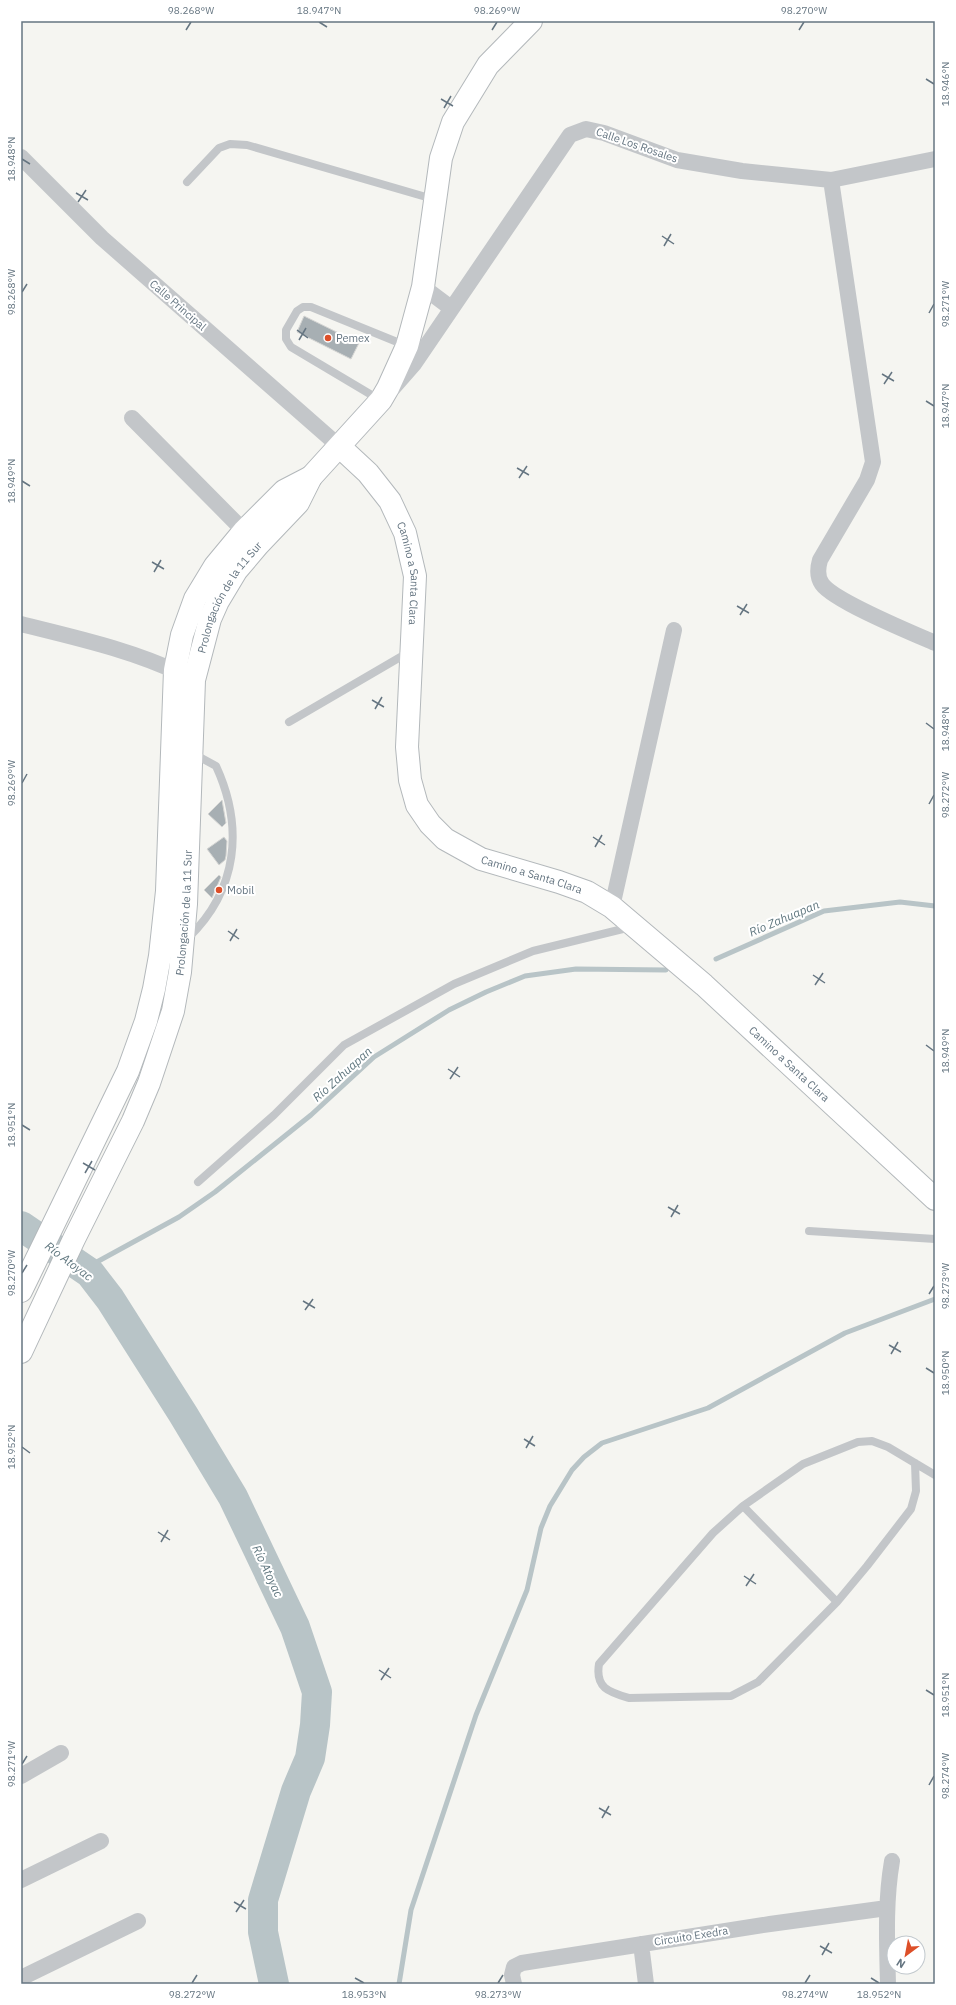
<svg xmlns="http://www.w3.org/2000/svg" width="956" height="2005" font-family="'IBM Plex Sans',sans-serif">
	<rect width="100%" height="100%" fill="#f5f5f1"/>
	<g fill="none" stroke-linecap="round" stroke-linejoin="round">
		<!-- stream -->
		<path stroke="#b8c4c7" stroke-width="5" d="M716 959 824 911 900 902 935 906
			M84 1269 179 1217 215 1192 311 1115 374 1057 449 1010 486 992 525 976 576 969 666 970
			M399 1984 411 1910 476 1715 527 1590 541 1528 550 1506 572 1470 584 1457 602 1443 708 1408 845 1333 935 1299"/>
		<!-- river -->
		<path stroke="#b8c4c7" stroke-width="30" d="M21 1226 90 1273 110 1299 183 1414 233 1497 295 1627 317 1692 315 1725 310 1758 296 1791 263 1900V1932L274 1984"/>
	</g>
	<!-- building -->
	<path fill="#a7afb3" stroke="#d6d6d4" d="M304 316 359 343 351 359 297 332Z
		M222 800 226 823 222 827 208 814Z
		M224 837 227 841 226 856 225 860 219 865 207 849Z
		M219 875 221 877 212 898 204 890Z"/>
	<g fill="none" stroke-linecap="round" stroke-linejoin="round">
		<!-- secondary casing -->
		<g stroke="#b3b8bb" stroke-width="24">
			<g id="secondary">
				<path id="s1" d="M340 447 368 473 390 501 405 533 415 576 407 747 410 780 417 805 430 824 445 839 481 859 559 882 587 892 612 907 704 985 935 1199"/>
				<path d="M21 1291 128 1071 146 1021 154 989 160 956 167 891 175 670 182 635 195 599 215 566 244 531 284 491 311 477"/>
				<path id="s2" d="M21 1352 74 1239 133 1121 149 1083 173 1011 180 972 186 904 194 680 210 619 218 601 236 571 258 545 298 503 311 477 381 400 388 388 407 346 423 287 441 158 453 122 488 65 531 21"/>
			</g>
		</g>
		<!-- service -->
		<path stroke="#c3c6c9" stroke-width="8" d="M187 182 219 148 230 144 247 145 433 199
			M380 400 291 347 286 339V330L297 311 303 307H311L407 346
			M289 722 409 652
			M188 938C238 890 244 827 216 766L194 754
			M198 1182 274 1115 344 1045 454 984 533 951 631 927
			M809 1231 935 1239
			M915 1463 916 1491 911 1509 867 1566 837 1602 758 1682 731 1696 629 1698C609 1692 595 1688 599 1664L713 1533 743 1506 803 1464 858 1442 872 1441 888 1447 935 1475
			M743 1506 837 1602"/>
		<!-- minor -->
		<path stroke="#c3c6c9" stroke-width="16" d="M21 157 102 238 340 447
			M831 180 873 462 867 480 820 560C818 567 817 577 822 584 834 601 912 633 935 643
			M423 287 451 308
			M393 388 414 364 570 135 586 129 604 133 677 160 742 171 831 180 935 159
			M132 418 244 531
			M21 624C77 638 132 650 184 675
			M612 907 674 630
			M21 1776 61 1753
			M21 1880 101 1841
			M641 1944 646 1984
			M21 1978 138 1921
			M514 1984 512 1975 514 1967 522 1963 770 1924 887 1908
			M888 1984C887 1943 885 1902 892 1861"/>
		<!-- secondary -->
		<use href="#secondary" stroke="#fff" stroke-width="22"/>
	</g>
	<!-- ticks -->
	<path fill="none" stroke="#657581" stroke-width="1.5" d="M319 22 327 27M186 30 191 22M492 30 497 22M799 30 804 22M926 79 934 84M441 99 453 106M444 108 451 96M22 159 30 164M76 193 88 200M78 202 86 190M662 236 674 244M664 246 671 234M22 292 27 284M929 313 934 304M297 330 308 338M299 340 306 328M882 374 894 381M884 384 892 372M926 401 934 406M517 468 529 475M519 478 527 466M22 481 30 486M152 562 164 569M154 572 161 560M737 606 749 613M740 615 747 604M372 700 384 707M375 709 382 697M926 723 934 729M22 783 27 774M929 804 934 795M593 837 605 845M595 847 602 835M228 931 239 939M230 941 237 929M813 975 825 983M815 985 823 973M926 1045 934 1051M448 1069 460 1077M450 1079 458 1067M22 1125 30 1130M83 1163 95 1170M85 1173 92 1161M668 1207 680 1214M671 1217 678 1205M22 1273 27 1265M929 1294 934 1286M303 1301 315 1308M305 1310 313 1299M889 1345 901 1352M891 1354 898 1342M926 1368 934 1373M524 1439 535 1446M22 1447 30 1453M526 1448 533 1436M158 1532 170 1540M161 1542 168 1530M744 1576 756 1584M746 1586 754 1574M379 1670 391 1678M381 1680 389 1668M926 1690 934 1695M22 1764 27 1756M929 1785 934 1776M599 1808 611 1815M602 1818 609 1806M234 1902 246 1909M236 1912 244 1900M820 1946 832 1953M822 1955 829 1943M355 1978 364 1983M871 1978 879 1983M192 1983 197 1975M498 1983 503 1975M805 1983 810 1975"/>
	<!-- markers -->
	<g fill="#dd4f29" stroke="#fff" stroke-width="1.5">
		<circle cx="328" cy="338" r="4"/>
		<circle cx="219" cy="890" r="4"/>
	</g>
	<g text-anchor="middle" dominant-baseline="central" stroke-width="4" stroke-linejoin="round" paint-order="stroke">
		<!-- street labels -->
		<g font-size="11" fill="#657581" stroke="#fff">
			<text transform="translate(637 145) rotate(19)">Calle Los Rosales</text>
			<text transform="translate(178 305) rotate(41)">Calle Principal</text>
			<text stroke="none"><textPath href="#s1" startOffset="150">Camino a Santa Clara</textPath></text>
			<text stroke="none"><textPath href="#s2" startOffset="797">Prolongación de la 11 Sur</textPath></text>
			<text stroke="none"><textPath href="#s1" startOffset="522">Camino a Santa Clara</textPath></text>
			<text stroke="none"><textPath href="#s2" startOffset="473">Prolongación de la 11 Sur</textPath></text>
			<text stroke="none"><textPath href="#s1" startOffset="846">Camino a Santa Clara</textPath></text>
			<text transform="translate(691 1936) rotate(-9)">Circuito Exedra</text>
		</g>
		<!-- poi labels -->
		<g font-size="11" fill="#657581" stroke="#fff" text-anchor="start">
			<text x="336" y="338">Pemex</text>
			<text x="227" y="890">Mobil</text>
		</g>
		<!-- water labels -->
		<g font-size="12" font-style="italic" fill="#60777f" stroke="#fff">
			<text transform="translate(784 918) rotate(-23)">Río Zahuapan</text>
			<text transform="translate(342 1074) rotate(-42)">Río Zahuapan</text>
			<text transform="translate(69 1261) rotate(37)">Río Atoyac</text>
			<text transform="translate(268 1571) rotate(65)">Río Atoyac</text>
		</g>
	</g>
	<!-- border -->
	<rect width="956" height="2005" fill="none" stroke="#ffffff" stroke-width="44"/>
	<!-- north arrow -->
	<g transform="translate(906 1955) rotate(212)"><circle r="19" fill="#ffffff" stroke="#c1c8cd"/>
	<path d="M0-3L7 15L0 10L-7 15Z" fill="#dd4f29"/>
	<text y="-6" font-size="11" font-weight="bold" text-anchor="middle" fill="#657581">N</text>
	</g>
	<rect x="22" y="22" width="912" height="1961" fill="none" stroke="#657581" stroke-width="1.5"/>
	<g font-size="10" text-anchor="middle" fill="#657581">
		<text x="191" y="14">98.268°W</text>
		<text x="319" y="14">18.947°N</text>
		<text x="497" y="14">98.269°W</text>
		<text x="804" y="14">98.270°W</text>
		<text transform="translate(945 84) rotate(-90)" y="4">18.946°N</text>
		<text transform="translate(11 159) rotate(-90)" y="4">18.948°N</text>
		<text transform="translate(11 292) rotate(-90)" y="4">98.268°W</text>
		<text transform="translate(945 304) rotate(-90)" y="4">98.271°W</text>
		<text transform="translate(945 406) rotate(-90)" y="4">18.947°N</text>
		<text transform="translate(11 481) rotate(-90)" y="4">18.949°N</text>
		<text transform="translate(945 729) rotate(-90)" y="4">18.948°N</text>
		<text transform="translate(11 783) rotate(-90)" y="4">98.269°W</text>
		<text transform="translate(945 795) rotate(-90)" y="4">98.272°W</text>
		<text transform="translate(945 1051) rotate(-90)" y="4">18.949°N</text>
		<text transform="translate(11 1125) rotate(-90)" y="4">18.951°N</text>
		<text transform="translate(11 1273) rotate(-90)" y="4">98.270°W</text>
		<text transform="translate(945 1286) rotate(-90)" y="4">98.273°W</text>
		<text transform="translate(945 1373) rotate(-90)" y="4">18.950°N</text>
		<text transform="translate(11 1447) rotate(-90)" y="4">18.952°N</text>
		<text transform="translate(945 1695) rotate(-90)" y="4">18.951°N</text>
		<text transform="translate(11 1764) rotate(-90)" y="4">98.271°W</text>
		<text transform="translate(945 1776) rotate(-90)" y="4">98.274°W</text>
		<text x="192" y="1998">98.272°W</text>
		<text x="364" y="1998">18.953°N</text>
		<text x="498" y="1998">98.273°W</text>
		<text x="805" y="1998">98.274°W</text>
		<text x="879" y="1998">18.952°N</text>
	</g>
</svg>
